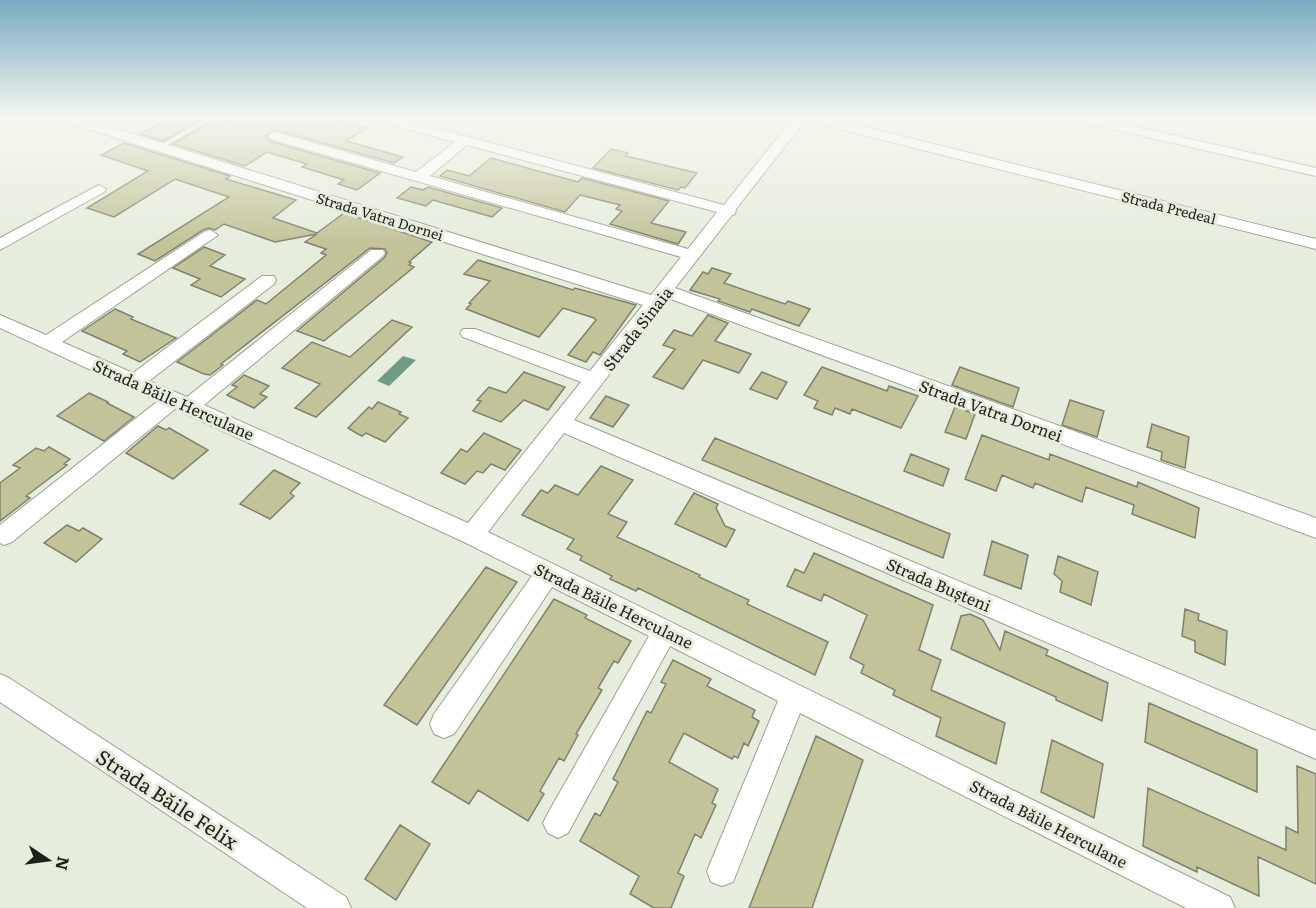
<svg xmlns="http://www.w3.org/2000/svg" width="1316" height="908" font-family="Literata,serif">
	<rect width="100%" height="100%" fill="#e6eddc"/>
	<!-- water -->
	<path fill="#709b87" d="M403 356 416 360 389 386 377 381Z"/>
	<!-- building -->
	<path fill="#c3c399" stroke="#80806f" stroke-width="1.5" d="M172 118 199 120 163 141 140 134Z
		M231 118H329L366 128 346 141 403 157 394 163 276 130 266 135 269 141 380 173 357 190 338 184 344 180 302 167 307 164 267 152 245 166 173 144 209 123 218 125Z
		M124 143 230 176 226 179 296 200 273 218 317 233 344 213 432 242 409 262 411 263 409 265 414 267 324 341 297 331 384 258 387 253 385 249 370 248 221 364 223 365 210 375 204 374 177 362 257 300 266 304 326 255 321 253 326 249 305 242 317 234 275 242 224 224 215 230 209 228 203 230 155 261 138 254 229 197 175 179 114 217 87 208 148 171 101 155Z
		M611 149 628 153 626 156 697 173 685 188 681 187 678 190 593 168Z
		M491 158 578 182 582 178 669 201 651 223 686 232 678 244 610 224 622 211 616 209 620 205 580 195 565 212 440 176 447 170 469 176Z
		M411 187 423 190 428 187 502 208 492 217 433 200 426 206 397 198Z
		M204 247 225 255 210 266 245 279 221 297 191 285 200 279 173 268Z
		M478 260 573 290 575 288 636 305 600 355 593 352 586 362 568 355 596 320 594 318 563 308 539 337 466 309 471 304 469 303 490 281 464 274Z
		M712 268 731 274 724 283 785 304 788 301 810 309 799 326 752 309 750 312 718 301 720 299 690 290 703 272 708 274Z
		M115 309 133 317 131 319 176 338 140 362 123 354 127 351 82 331Z
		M708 315 728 323 715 341 751 354 739 373 703 360 683 389 653 377 675 349 663 345 674 330 692 336Z
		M392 320 412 327 316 417 295 408 320 384 282 368 312 342 350 357Z
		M822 367 887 391 889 386 918 396 901 428 852 409 850 414 835 408 832 415 814 408 818 401 804 395Z
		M960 367 1019 388 1013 407 952 385Z
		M524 372 565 387 548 410 524 400 501 422 473 411 481 401 477 400 489 387 506 393Z
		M762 372 787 382 777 399 750 389Z
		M244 375 269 386 260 394 267 397 254 408 227 395 237 387 232 385Z
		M89 393 108 402 107 403 134 417 104 441 57 416Z
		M606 396 629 405 613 427 590 418Z
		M1070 400 1104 411 1097 437 1062 425Z
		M378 402 401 412 399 414 408 418 385 442 366 433 362 436 358 434 348 428 369 407 372 409Z
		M955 407 975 414 966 439 945 432Z
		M1152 424 1189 437 1185 468 1161 460 1162 452 1147 447Z
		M158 426 166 430 169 428 208 450 173 479 126 453Z
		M484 433 521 450 505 470 491 464 483 473 477 471 465 484 441 473 461 449 467 452Z
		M982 435 1049 460 1050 454 1137 487 1138 482 1199 508 1195 538 1132 514 1134 505 1086 487 1082 502 1035 483 1033 488 1002 475 996 491 965 479Z
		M715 438 950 534 943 558 702 460Z
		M49 447 70 459 64 464 67 465 26 496 30 498 0 521V483L20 468 13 465 36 448 44 451Z
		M911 454 949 469 943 486 904 471Z
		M601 466 633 480 608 514 627 522 617 537 700 575 699 577 749 600 747 604 828 642 815 675 638 588 636 591 610 579 612 576 580 560 582 556 567 549 574 539 522 515 541 490 548 493 555 485 578 495Z
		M274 470 300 483 290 493 294 496 270 519 240 504Z
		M694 493 718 504 716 508 725 526 735 530 726 547 675 524Z
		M67 525 79 531 83 528 102 539 76 562 44 543Z
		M992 541 1028 555 1021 589 984 575Z
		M814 553 933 605 919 650 941 660 931 690 1005 723 996 764 936 736 941 718 893 695 895 690 861 673 864 665 850 658 867 615 824 594 821 601 787 586 795 569 804 573Z
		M1058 556 1098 572 1091 605 1060 592 1062 581 1054 574Z
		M486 567 517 582 417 725 384 705Z
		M554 599 587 615 585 618 631 641 618 663 614 661 598 688 602 690 576 734 578 735 564 761 559 758 540 791 544 794 528 821 478 790 469 804 432 782Z
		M1185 609 1199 614 1198 620 1227 631 1225 665 1195 652V641L1182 636Z
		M970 614 983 620 1000 650 1005 631 1048 650 1046 655 1108 683 1102 721 1056 700V697L951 649 961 616Z
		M673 660 711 679 707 686 755 710 752 717 759 721 748 746 744 743 738 758 734 756 732 759 684 733 669 762 718 789 712 803 716 805 701 838 695 834 678 873 684 876 671 908H654L630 894 639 876 580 841 595 813 600 816 618 782 613 779 647 711 651 713 666 684 661 682Z
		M1149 703 1257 750V792L1145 742Z
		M816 736 863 760 812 908H749Z
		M1052 740 1103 764 1094 818 1041 792Z
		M1297 766 1316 774V884L1258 857 1259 896 1197 867V872L1143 846 1148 788 1286 850V827L1298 833Z
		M400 825 430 844 396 900 365 879Z"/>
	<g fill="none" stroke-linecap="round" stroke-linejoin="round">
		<!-- lane casing -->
		<g stroke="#9ba291" stroke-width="3">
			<path id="lane" d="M202 121 207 122 162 148 157 147Z"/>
		</g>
		<!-- street casing -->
		<g stroke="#9ba291" stroke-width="2">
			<path id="street" d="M61 118H82L651 295 681 257 270 139 268 136 275 132 416 172 455 142 377 121 375 118H397L724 205 793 118H829L1316 239V249L808 121 807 118 736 209 735 214 732 215 675 288 1316 518V538L668 298 574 420 1316 731V759L564 433 488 532 1230 897 1235 908H1186L800 713 733 882 722 886 711 882 707 871 778 701 670 646 568 833 558 838 548 833 543 823 548 813 649 636 552 587 454 734 444 738 434 734 430 724 434 714 532 576 464 542 175 409 12 542 4 545 0 543V525L158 401 0 328V315L46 335 204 232 210 230 218 235 62 342 133 373 262 276H274L276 280 274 284 149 381 187 397 371 250H383L385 253 383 256 204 405 468 523 581 382 463 337 460 333 463 329H475L590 371 643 305 63 121ZM467 145 717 212 688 249 430 176Z
				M1075 118H1099L1316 168V176L1082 122Z
				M99 185 106 189 104 192 0 250V238Z
				M0 674 9 678 346 897 351 908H307L0 702Z"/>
		</g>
		<!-- lane -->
		<use href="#lane" fill="#fff" fill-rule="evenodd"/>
		<!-- street -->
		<use href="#street" fill="#fff" fill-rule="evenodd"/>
	</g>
	<!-- sky -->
	<linearGradient id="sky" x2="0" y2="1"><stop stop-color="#78aac1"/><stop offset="0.48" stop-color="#f4f7ef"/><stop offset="1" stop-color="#f4f7ef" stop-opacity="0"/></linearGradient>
	<rect width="1316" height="245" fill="url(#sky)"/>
	<g text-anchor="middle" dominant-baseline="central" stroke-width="6" stroke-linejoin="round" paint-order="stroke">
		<!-- far-street labels -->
		<g font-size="14" fill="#1e211a" stroke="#e6eddc">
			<text transform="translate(1169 207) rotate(14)">Strada Predeal</text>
			<text transform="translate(380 216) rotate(17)">Strada Vatra Dornei</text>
		</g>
		<!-- street labels -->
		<g font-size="16" fill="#1e211a" stroke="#e6eddc">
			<text transform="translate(637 328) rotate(-52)">Strada Sinaia</text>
			<text transform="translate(174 399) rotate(24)">Strada Băile Herculane</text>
			<text transform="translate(991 410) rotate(20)">Strada Vatra Dornei</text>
			<text transform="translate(939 584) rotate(23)">Strada Bușteni</text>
			<text transform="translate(614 605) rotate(26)">Strada Băile Herculane</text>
			<text transform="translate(1049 823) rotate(27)">Strada Băile Herculane</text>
		</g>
		<!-- near-street labels -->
		<g font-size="20" fill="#1e211a" stroke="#e6eddc">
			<text transform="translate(168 798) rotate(33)">Strada Băile Felix</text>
		</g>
	</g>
	<!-- north arrow -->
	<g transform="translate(48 860) rotate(103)" stroke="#e6eddc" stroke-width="4.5" paint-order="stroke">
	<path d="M0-4.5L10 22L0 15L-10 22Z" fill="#1e211a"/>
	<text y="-9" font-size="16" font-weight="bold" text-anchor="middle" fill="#1e211a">N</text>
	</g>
</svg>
